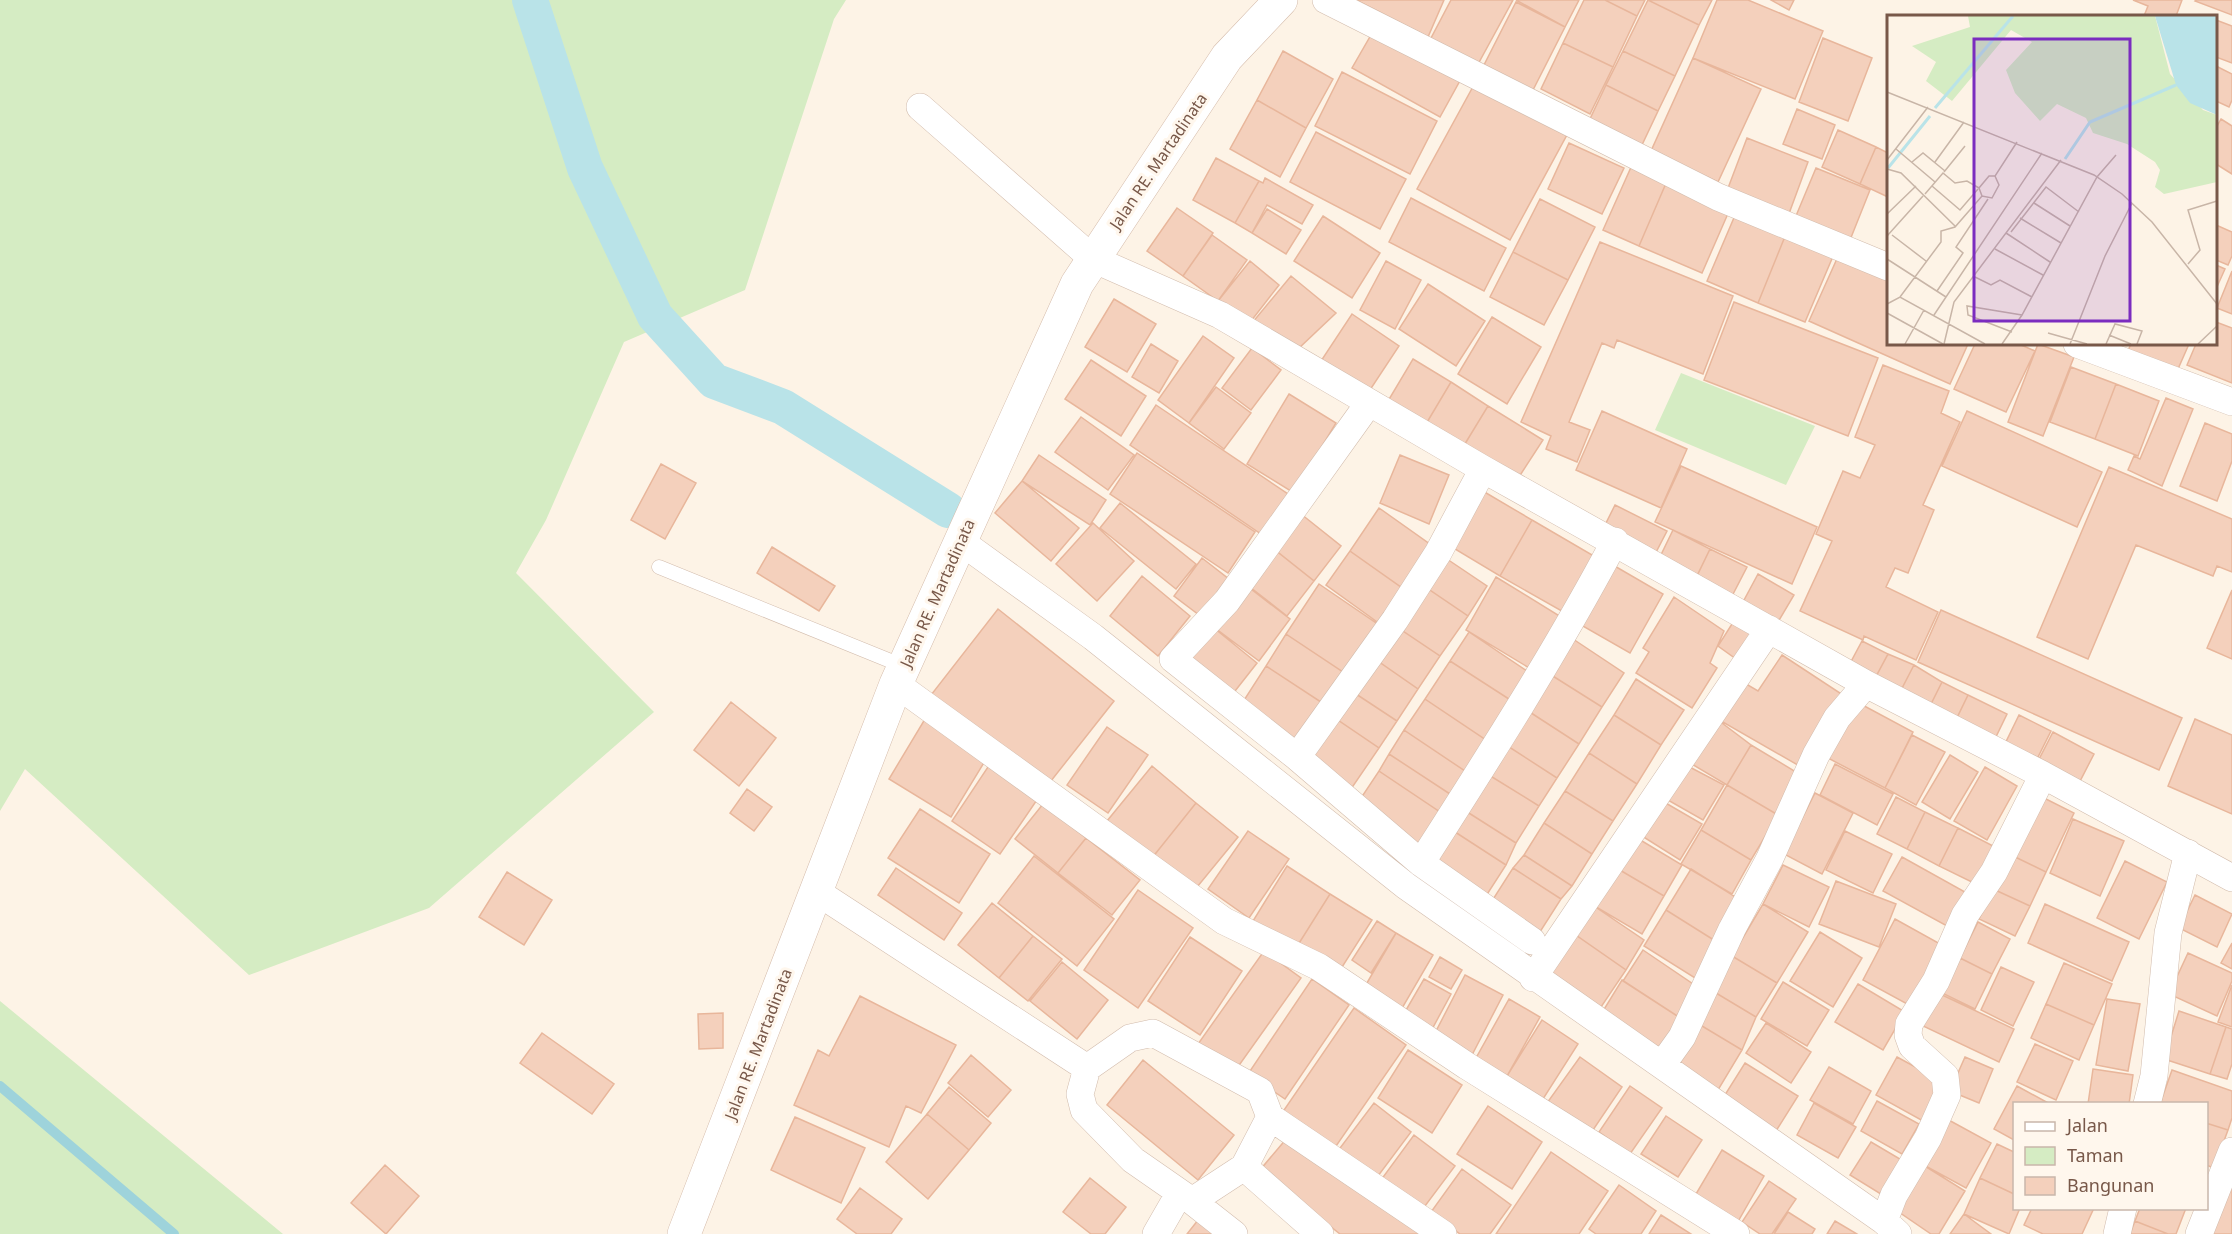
<svg xmlns="http://www.w3.org/2000/svg" width="2232" height="1234" font-family="'Noto Sans',sans-serif">
	<rect width="100%" height="100%" fill="#fdf3e6"/>
	<!-- green -->
	<path fill="#d5ecc3" d="M0 0H846L834 19 745 290 624 342 546 520 516 573 654 712 429 908 249 975 25 769 0 811Z
		M1681 373 1815 426 1786 485 1655 430Z
		M0 1001 283 1234H0Z"/>
	<g fill="none" stroke-linecap="round" stroke-linejoin="round">
		<!-- stream -->
		<path stroke="#9ed3db" stroke-width="10" d="M0 1086 174 1234"/>
		<!-- canal -->
		<path stroke="#b9e3e8" stroke-width="36" d="M530 0 585 168 655 316 714 381 783 407 948 510"/>
	</g>
	<!-- building -->
	<path fill="#f4d0bc" stroke="#e8b69b" stroke-width="1.5" d="M1356 0H1444L1428 37Z
		M1451 0H1513L1477 66 1430 40Z
		M1516 0H1579L1565 27Z
		M1584 0H1605L1637 16 1613 67 1563 43Z
		M1605 0H1645L1637 16Z
		M1648 0H1712L1699 25Z
		M1648 0 1699 25 1675 76 1623 51Z
		M1717 0H1748L1823 31 1795 99 1693 58Z
		M1771 0H1794L1789 10Z
		M2133 0H2182L2176 16H2144L2148 6Z
		M2232 0V15L2195 1 2196 0Z
		M1516 2 1565 27 1533 90 1484 65Z
		M2216 20 2232 26V63L2216 57Z
		M1375 28 1462 77 1440 117 1352 68Z
		M1823 38 1872 58 1848 121 1799 102Z
		M1563 43 1613 67 1590 114 1541 89Z
		M1283 51 1333 79 1306 128 1257 100Z
		M1623 51 1675 76 1658 111 1606 85Z
		M1693 58 1761 89 1718 182 1651 151Z
		M2216 66 2232 74V100L2229 107 2216 101Z
		M1342 72 1437 121 1410 174 1315 126Z
		M1475 83 1568 133 1510 240 1417 189Z
		M1606 85 1658 111 1641 147 1589 121Z
		M1257 100 1306 128 1280 177 1230 149Z
		M1797 109 1835 125 1822 159 1783 144Z
		M2221 119 2232 126V174L2216 164V128Z
		M1838 130 1876 147 1860 184 1822 167Z
		M1316 132 1406 179 1380 229 1290 182Z
		M1747 138 1808 162 1787 219 1725 196Z
		M1569 143 1624 168 1602 214 1548 189Z
		M1876 147 1888 153V197L1860 184Z
		M1216 158 1259 181 1235 223 1193 200Z
		M1632 165 1667 181 1639 246 1603 230Z
		M1816 168 1870 190 1848 245 1793 223Z
		M1265 178 1313 205 1302 224 1267 205 1252 233 1235 223 1259 181 1263 183Z
		M1667 181 1730 209 1702 273 1639 246Z
		M1411 198 1506 248 1484 291 1389 242Z
		M1540 199 1595 227 1568 280 1513 252Z
		M1177 208 1213 233 1183 276 1147 251Z
		M1267 209 1301 230 1286 254 1252 233Z
		M1736 213 1786 234 1758 303 1707 281Z
		M1323 216 1380 253 1352 298 1294 261Z
		M2216 225 2232 232V256L2228 265 2216 260Z
		M1786 234 1834 254 1805 322 1758 303Z
		M1212 235 1247 260 1218 301 1183 276Z
		M1600 242 1733 296 1703 374 1617 340 1614 348 1602 343 1569 422 1590 430 1577 462 1546 449 1551 436 1521 422Z
		M1513 252 1568 280 1544 325 1490 297Z
		M1840 252 1888 273V344H1968L1950 384 1809 321Z
		M1250 261 1279 285 1248 325 1218 301Z
		M1386 261 1421 280 1395 329 1360 310Z
		M2216 265 2225 269 2216 289Z
		M2232 271V314L2217 308Z
		M1291 276 1336 313 1299 348 1252 323Z
		M1428 284 1485 321 1456 366 1399 329Z
		M1114 299 1156 324 1127 372 1085 347Z
		M1734 302 1878 358 1848 436 1704 380Z
		M1352 314 1399 346 1366 396 1319 364Z
		M1492 317 1541 347 1507 404 1458 374Z
		M2216 322 2232 328V383L2187 365 2196 344H2216Z
		M1203 336 1234 358 1189 423 1158 400Z
		M1151 344 1178 361 1159 393 1132 377Z
		M1975 344H2019L2035 351 2006 412 1954 389Z
		M2038 344 2074 357 2043 436 2008 422Z
		M2131 344H2189L2174 378 2125 357Z
		M1252 348 1281 370 1251 410 1222 388Z
		M1413 359 1451 382 1423 429 1385 406Z
		M1091 360 1146 396 1121 436 1065 399Z
		M1883 365 1949 391 1941 413 1960 422 1923 505 1934 510 1908 573 1895 568 1886 587 1938 612 1916 660 1864 636 1863 640 1800 611 1832 541 1816 534 1843 471 1860 478 1875 445 1855 437Z
		M2071 367 2116 384 2095 439 2050 422Z
		M1451 382 1488 406 1460 452 1423 429Z
		M2116 384 2159 401 2138 456 2095 439Z
		M1216 387 1251 413 1224 449 1189 423Z
		M1289 394 1336 423 1294 493 1247 464Z
		M2166 398 2193 409 2162 486 2128 470 2134 456 2140 459Z
		M1156 405 1288 494 1261 534 1130 445Z
		M1488 406 1543 440 1515 483 1460 452Z
		M1602 411 1687 449 1661 508 1576 470Z
		M1967 411 2102 472 2077 527 1942 466Z
		M1081 417 1134 455 1108 490 1055 452Z
		M2205 423 2232 434V461L2217 501 2180 486Z
		M1137 453 1255 532 1228 573 1110 494Z
		M1039 455 1106 500 1090 525 1022 481Z
		M1400 455 1449 475 1429 524 1380 503Z
		M661 464 696 483 665 539 631 520Z
		M1681 466 1817 527 1792 584 1655 522Z
		M2109 467 2232 519V572L2217 566 2213 576 2136 545 2088 659 2037 637Z
		M1022 481 1079 528 1051 561 995 513Z
		M1476 487 1532 520 1500 576 1445 543Z
		M1120 503 1196 564 1176 589 1100 528Z
		M1615 505 1667 531 1652 560 1602 531Z
		M1379 508 1434 547 1405 590 1350 551Z
		M1301 514 1341 546 1314 581 1274 549Z
		M1532 520 1599 559 1567 614 1500 576Z
		M1093 523 1134 561 1097 601 1056 564Z
		M1673 530 1710 549 1695 580 1658 561Z
		M772 547 835 586 819 611 757 573Z
		M1274 549 1314 581 1287 616 1246 584Z
		M1710 549 1747 567 1731 598 1695 580Z
		M1350 551 1405 590 1380 624 1326 585Z
		M1444 557 1487 586 1468 616 1424 586Z
		M1202 558 1234 583 1207 621 1174 596Z
		M1606 561 1663 594 1630 653 1574 621Z
		M1758 574 1794 595 1778 622 1743 602Z
		M1142 576 1190 616 1158 656 1110 616Z
		M1496 577 1566 620 1536 672 1466 630Z
		M1319 584 1379 625 1346 674 1286 634Z
		M1247 586 1290 619 1259 661 1215 628Z
		M1424 586 1468 616 1440 656 1397 627Z
		M2232 590V659L2207 648Z
		M1674 597 1724 631 1710 663 1717 668 1692 708 1636 673 1649 652 1643 648Z
		M998 609 1114 701 1047 786 931 695Z
		M1941 610 2182 718 2159 770 1918 662Z
		M1737 616 1763 633 1743 664 1718 646Z
		M1397 627 1440 656 1418 689 1375 659Z
		M1214 628 1257 663 1228 700 1184 665Z
		M1469 632 1530 673 1512 701 1450 661Z
		M1286 634 1346 674 1327 706 1266 666Z
		M1570 637 1624 673 1602 707 1548 673Z
		M1862 641 1888 654 1872 684 1846 671Z
		M1888 654 1914 665 1898 696 1872 684Z
		M1782 655 1846 697 1803 768 1714 717 1736 678 1758 691Z
		M1375 659 1418 689 1397 721 1353 692Z
		M1450 661 1512 701 1486 740 1425 699Z
		M1914 665 1942 682 1927 712 1898 696Z
		M1266 666 1327 706 1300 748 1239 708Z
		M1548 673 1602 707 1579 744 1525 709Z
		M1636 679 1684 710 1661 745 1614 715Z
		M1942 682 1968 695 1953 726 1927 712Z
		M1353 692 1397 721 1379 748 1335 718Z
		M1968 695 2007 714 1992 745 1953 726Z
		M1425 699 1486 740 1465 771 1404 730Z
		M1855 701 1913 732 1885 788 1826 757Z
		M731 702 776 738 739 786 694 750Z
		M1525 709 1579 744 1557 778 1503 743Z
		M1614 715 1661 745 1637 784 1589 753Z
		M2019 715 2051 731 2033 767 2001 752Z
		M1714 717 1751 745 1727 785 1685 760Z
		M1335 718 1379 748 1351 789 1308 759Z
		M925 719 988 756 951 817 889 779Z
		M2195 719 2232 735V814L2168 786Z
		M1107 727 1148 755 1108 813 1067 785Z
		M1404 730 1465 771 1450 794 1389 754Z
		M2053 732 2094 754 2076 789 2035 767Z
		M1912 735 1945 752 1916 805 1885 788Z
		M1503 743 1557 778 1539 806 1484 772Z
		M1751 745 1801 775 1778 815 1727 785Z
		M1589 753 1637 784 1613 821 1565 791Z
		M1389 754 1450 794 1440 812 1379 771Z
		M1950 755 1978 772 1950 819 1922 802Z
		M992 761 1041 794 1000 854 952 821Z
		M1682 763 1724 785 1703 820 1659 795Z
		M1835 764 1893 794 1877 825 1820 795Z
		M1152 766 1196 803 1152 858 1107 821Z
		M1985 767 2017 786 1987 840 1954 821Z
		M1379 771 1440 812 1419 845 1357 804Z
		M1484 772 1539 806 1516 843 1461 808Z
		M1727 785 1778 815 1751 860 1701 830Z
		M747 789 772 807 754 831 730 813Z
		M1565 791 1613 821 1592 854 1544 823Z
		M1815 793 1853 813 1822 874 1784 854Z
		M2038 795 2074 813 2046 872 2009 854Z
		M1896 797 1925 812 1907 849 1877 834Z
		M1657 798 1702 824 1680 860 1634 831Z
		M1196 803 1238 837 1193 892 1152 858Z
		M1043 804 1086 838 1058 873 1015 839Z
		M1461 808 1516 843 1506 865 1452 830Z
		M920 809 990 854 959 903 888 858Z
		M1925 812 1958 828 1939 866 1907 849Z
		M2073 819 2124 841 2100 896 2050 873Z
		M1544 823 1592 854 1572 886 1524 855Z
		M1958 828 2001 850 1982 887 1939 866Z
		M1452 830 1506 865 1486 896 1432 861Z
		M1701 830 1751 860 1732 894 1681 864Z
		M1248 831 1289 859 1249 918 1208 889Z
		M1845 831 1892 854 1873 893 1826 870Z
		M1632 835 1682 865 1664 896 1613 866Z
		M1086 838 1140 880 1112 915 1058 873Z
		M2009 854 2046 872 2030 906 1993 889Z
		M1524 855 1572 886 1561 899 1513 868Z
		M1034 856 1114 919 1077 966 998 903Z
		M1902 857 1965 892 1947 926 1883 891Z
		M2125 861 2167 882 2139 939 2097 918Z
		M1783 865 1829 887 1809 927 1763 904Z
		M1287 866 1330 894 1296 948 1253 921Z
		M1613 866 1664 896 1642 934 1591 904Z
		M896 868 962 913 944 940 878 895Z
		M1513 868 1561 899 1538 935 1490 904Z
		M1691 869 1742 901 1717 942 1666 910Z
		M507 872 552 900 524 945 479 917Z
		M1836 881 1896 904 1879 947 1819 924Z
		M1993 889 2030 906 2015 936 1979 919Z
		M1138 890 1193 928 1138 1008 1084 970Z
		M1330 894 1372 920 1337 975 1296 948Z
		M2195 895 2232 914 2217 947 2179 928Z
		M992 903 1033 936 999 978 958 945Z
		M1591 904 1644 940 1626 970 1573 933Z
		M1763 904 1808 932 1777 983 1732 956Z
		M2045 904 2129 942 2112 981 2028 943Z
		M1666 910 1717 942 1695 978 1644 946Z
		M1895 919 1942 945 1909 1005 1863 980Z
		M1377 921 1396 933 1371 973 1352 960Z
		M1978 922 2010 939 1992 974 1960 958Z
		M1820 932 1862 958 1833 1007 1790 981Z
		M1396 933 1433 955 1401 1010 1364 988Z
		M1573 933 1626 970 1601 1007 1548 970Z
		M1033 936 1062 959 1028 1001 999 978Z
		M1190 937 1242 971 1200 1035 1148 1001Z
		M2232 943V969L2221 963Z
		M1643 950 1696 986 1677 1016 1623 981Z
		M1264 951 1301 978 1235 1071 1198 1044Z
		M2188 953 2232 973V981L2217 1016 2169 994Z
		M1732 956 1777 983 1756 1017 1711 990Z
		M1440 957 1462 970 1451 989 1429 977Z
		M1960 958 1992 974 1975 1009 1942 993Z
		M1062 962 1108 1000 1077 1039 1030 1001Z
		M2064 963 2112 984 2094 1025 2046 1004Z
		M2001 967 2034 982 2013 1026 1981 1010Z
		M1465 975 1503 995 1472 1055 1434 1035Z
		M1312 979 1349 1005 1285 1099 1248 1074Z
		M1424 979 1451 994 1430 1033 1402 1017Z
		M1622 980 1682 1019 1663 1050 1603 1011Z
		M1783 982 1829 1010 1807 1046 1761 1019Z
		M1858 984 1905 1012 1883 1050 1835 1022Z
		M2232 985V1027L2218 1022Z
		M1711 990 1756 1017 1742 1050 1697 1023Z
		M1938 993 2014 1029 1999 1062 1923 1026Z
		M860 996 956 1045 921 1113 906 1106 889 1147 794 1105 818 1050 829 1056Z
		M1509 999 1540 1017 1507 1076 1476 1058Z
		M2107 999 2140 1004 2128 1071 2096 1065Z
		M2046 1004 2094 1025 2079 1060 2031 1038Z
		M1354 1008 1406 1045 1334 1149 1282 1113Z
		M2179 1011 2226 1027 2210 1074 2164 1059Z
		M723 1013V1048L699 1049 698 1014Z
		M1542 1020 1578 1044 1543 1099 1507 1076Z
		M1697 1023 1742 1050 1718 1090 1674 1063Z
		M1766 1023 1811 1052 1791 1083 1746 1053Z
		M2226 1027 2232 1029V1064L2227 1079 2210 1074Z
		M542 1033 614 1084 592 1114 520 1063Z
		M2035 1044 2073 1061 2056 1100 2017 1082Z
		M1408 1050 1462 1085 1432 1133 1378 1098Z
		M971 1055 1011 1090 988 1117 948 1083Z
		M1580 1057 1622 1087 1591 1133 1547 1103Z
		M1897 1057 1945 1083 1923 1121 1876 1095Z
		M1965 1057 1993 1069 1979 1103 1950 1091Z
		M1143 1060 1234 1135 1198 1180 1107 1105Z
		M1745 1063 1798 1096 1776 1131 1723 1098Z
		M1829 1067 1871 1091 1853 1124 1810 1100Z
		M2093 1069 2133 1075 2129 1104H2088Z
		M2172 1070 2232 1091V1118L2228 1130 2206 1123V1104H2160Z
		M1630 1086 1662 1108 1630 1154 1599 1132Z
		M2017 1086 2050 1104H2014V1140L1994 1129Z
		M949 1087 991 1123 969 1150 927 1114Z
		M1877 1101 1919 1124 1902 1154 1861 1131Z
		M1374 1103 1411 1132 1375 1180 1337 1152Z
		M1814 1103 1856 1127 1838 1158 1797 1135Z
		M1488 1106 1542 1142 1512 1189 1457 1154Z
		M927 1114 969 1150 928 1199 886 1162Z
		M1666 1116 1702 1140 1678 1177 1641 1154Z
		M795 1117 865 1148 841 1203 771 1170Z
		M1945 1118 1991 1143 1966 1188 1920 1163Z
		M2206 1123 2228 1130 2214 1168 2206 1165Z
		M1414 1135 1455 1166 1419 1214 1378 1184Z
		M1287 1138 1422 1234H1340L1260 1170Z
		M1871 1142 1905 1162 1884 1196 1850 1175Z
		M1997 1144 2014 1152V1194L1980 1178Z
		M1722 1150 1764 1176 1736 1225 1693 1199Z
		M1551 1152 1608 1191 1579 1234H1496Z
		M1920 1163 1965 1191 1939 1234H1931L1893 1208Z
		M385 1165 419 1196 386 1234 351 1203Z
		M1462 1169 1511 1205 1490 1234H1460L1431 1212Z
		M1090 1178 1126 1207 1105 1234H1091L1063 1212Z
		M1980 1178 2014 1194V1208H2020L2009 1234 1964 1214Z
		M2232 1178V1234H2205Z
		M1769 1181 1796 1199 1772 1234H1760L1742 1222Z
		M1619 1185 1656 1211 1641 1234H1596L1589 1229Z
		M860 1188 902 1219 891 1234H857L837 1219Z
		M2032 1208H2094L2082 1234H2043L2024 1225Z
		M2140 1208H2186L2176 1234H2168L2135 1221Z
		M1788 1212 1815 1229 1812 1234H1774Z
		M1964 1214 1991 1234H1950Z
		M1202 1215 1225 1234H1187Z
		M1661 1215 1691 1234H1649Z
		M1835 1221 1857 1234H1827Z
		M2135 1221 2168 1234H2130Z"/>
	<g fill="none" stroke-linecap="round" stroke-linejoin="round">
		<!-- lane casing -->
		<g stroke="#d2bcad" stroke-width="15">
			<path id="lane" d="M659 567 903 666"/>
		</g>
		<!-- street casing -->
		<g stroke="#d2bcad" stroke-width="28">
			<path id="street" d="M1326 0 1718 197 1888 267
				M920 107 1093 259 1220 315 1483 469 1866 684 2043 775 2232 878
				M2077 344 2232 402
				M1369 403 1227 601 1173 659 1297 757 1421 863 1532 941
				M960 541 1093 637 1406 886 1884 1221 1898 1234
				M896 684 1224 921 1319 967 1467 1066 1736 1234
				M1297 757 1395 620 1438 553 1483 469
				M1421 863C1489 757 1556 652 1615 541
				M817 892 1087 1068 1130 1038 1153 1033 1260 1091 1270 1117 1244 1167 1320 1234
				M1533 978 1769 629
				M1662 1065 1682 1037 1732 929 1770 858 1816 755 1837 718 1866 684
				M1087 1068 1080 1094 1084 1110 1133 1160 1192 1201 1244 1167
				M2147 1104 2154 1076 2168 933 2188 853
				M1270 1117 1443 1234
				M1192 1201 1234 1234
				M1884 1221 1894 1195 1928 1138 1947 1095 1945 1076 1912 1046 1908 1035 1909 1024 1936 981 1965 915 1994 872 2043 775
				M1156 1234 1179 1194
				M2117 1234 2123 1208
				M2199 1234 2232 1151"/>
		</g>
		<!-- secondary casing -->
		<g stroke="#d5bcab" stroke-width="34">
			<path id="secondary" d="M684 1234 896 684 1077 284 1227 57 1281 0"/>
		</g>
		<!-- lane -->
		<use href="#lane" stroke="#fff" stroke-width="14"/>
		<!-- street -->
		<use href="#street" stroke="#fff" stroke-width="27"/>
		<!-- secondary -->
		<use href="#secondary" stroke="#fff" stroke-width="33"/>
	</g>
	<g text-anchor="middle" dominant-baseline="central" stroke-width="6" stroke-linejoin="round" paint-order="stroke">
		<!-- street labels -->
		<g font-size="16" fill="#785849" stroke="#fff7ed">
			<text transform="translate(1158 161) rotate(-56)">Jalan RE. Martadinata</text>
			<text transform="translate(937 593) rotate(-66)">Jalan RE. Martadinata</text>
			<text transform="translate(758 1044) rotate(-69)">Jalan RE. Martadinata</text>
		</g>
	</g>
	<!-- overview -->
	<g transform="translate(1887 15)">
		<rect width="330" height="330" fill="#fdf3e6"/>
		<path d="M81 1H268L283 59 316 95 330 100V167L277 179 268 172 273 155 268 147 240 129 206 118 199 103 170 89 153 106 128 78 119 55 145 27 124 15 65 86 39 66 49 47 25 31 83 12Z" fill="#d5ecc3"/>
		<path d="M268 1H330V100L303 88 289 70Z" fill="#b9e3e8"/>
		<path fill="none" stroke="#b9e3e8" stroke-width="3" d="M48 93 126 1M178 144 203 107 289 70M1 153 43 101"/>
		<path fill="none" stroke="#c8b5a7" stroke-width="1.5" d="M0 77 207 160 235 179 265 207 330 289M9 134 48 167M0 145 41 92M25 147 36 138 58 156M48 147 77 107M0 154 14 158 68 211M57 157 78 131M45 171 73 195 91 174M38 179 56 158 68 168 80 166 92 173M95 181 92 173 102 161H108M147 188 183 211M0 199 29 171M133 203 174 228M124 217 159 172 192 197M119 218 163 247M5 220 39 246M0 221 36 181M108 234 156 260M0 244 59 282M301 249 313 235 301 195 330 186M88 262 104 270 113 265 145 282M50 276 76 238 69 232 101 184M13 282 54 227V216L68 212 95 181 105 183 112 170 108 161 130 127M0 289 13 282 98 329M0 298 56 329M47 300 155 138M62 308 67 287 174 145M125 317 81 300 80 291 135 300M161 318 200 329M222 320 244 329M18 329 37 295M57 329 62 308M115 329 135 300 210 162 229 140M183 329 218 241 245 188M219 329 228 309 255 316 250 329M311 329 330 311"/>
		<path fill="#7b2cbf" fill-opacity="0.15" stroke="#7b2cbf" stroke-width="3" d="M87 24H243V306H87Z"/>
		<rect width="330" height="330" fill="none" stroke="#785849" stroke-width="3"/>
	</g>
	<!-- legend -->
	<rect x="2013" y="1102" width="195" height="108" fill="#fff7ed" stroke="#c9b7ab" stroke-width="1.5"/>
	<rect x="2025" y="1122" width="30" height="9" fill="#ffffff" stroke="#c9b7ab" stroke-width="1.5"/>
	<text x="2067" y="1132" font-size="18" fill="#785849">Jalan</text>
	<rect x="2025" y="1147" width="30" height="18" fill="#d5ecc3" stroke="#c9b7ab" stroke-width="1.5"/>
	<text x="2067" y="1162" font-size="18" fill="#785849">Taman</text>
	<rect x="2025" y="1177" width="30" height="18" fill="#f4d0bc" stroke="#c9b7ab" stroke-width="1.5"/>
	<text x="2067" y="1192" font-size="18" fill="#785849">Bangunan</text>
</svg>
